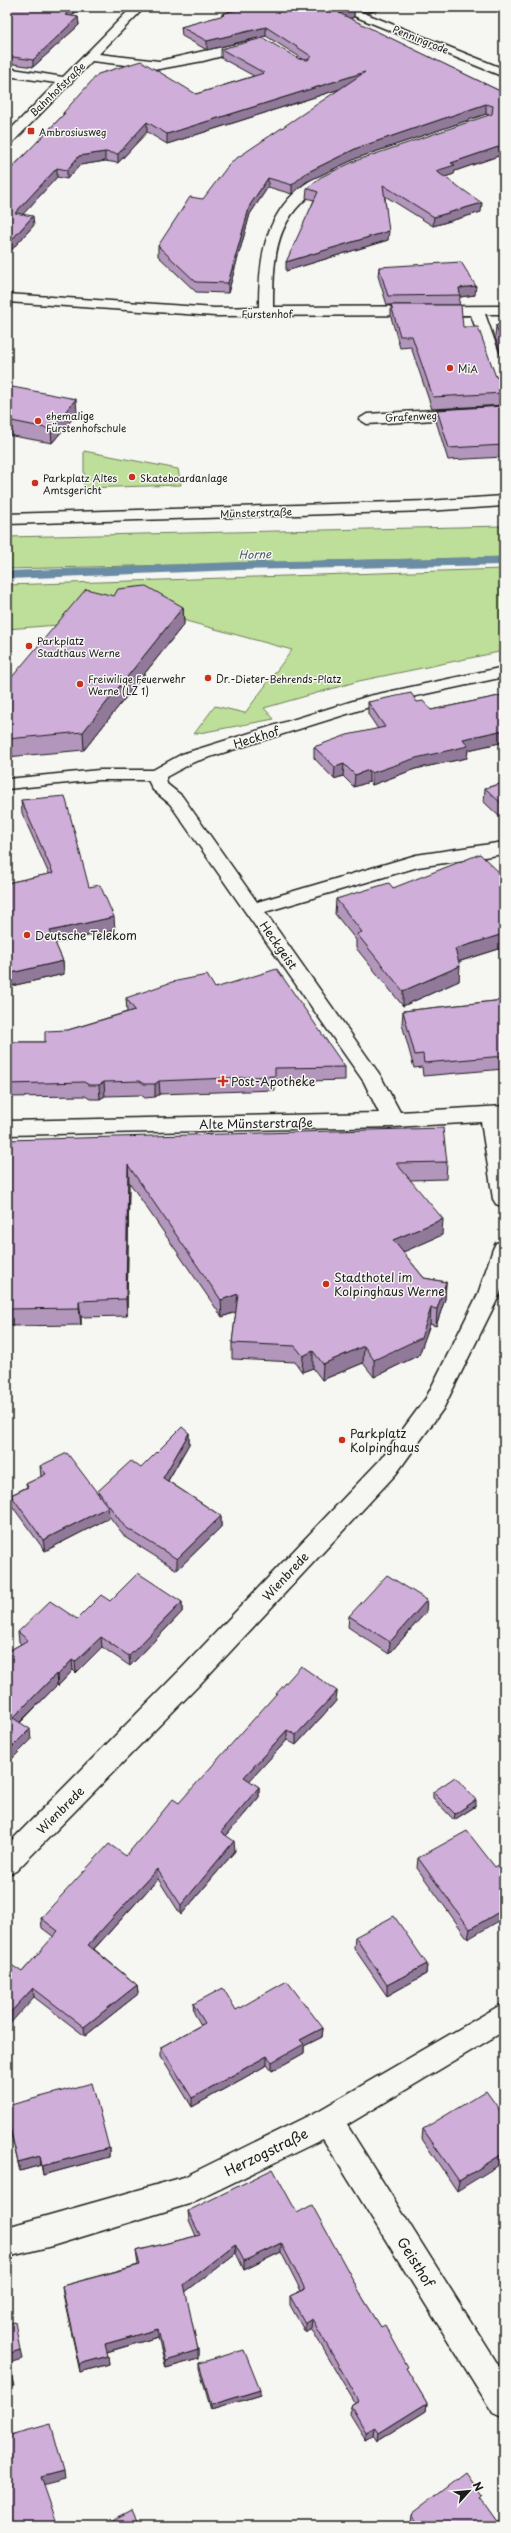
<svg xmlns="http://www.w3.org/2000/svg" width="511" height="2533" font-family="'Playpen Sans',sans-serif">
	<rect width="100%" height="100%" fill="#f6f6f2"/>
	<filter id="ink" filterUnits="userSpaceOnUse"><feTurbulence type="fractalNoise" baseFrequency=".025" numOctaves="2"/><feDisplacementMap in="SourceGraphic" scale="8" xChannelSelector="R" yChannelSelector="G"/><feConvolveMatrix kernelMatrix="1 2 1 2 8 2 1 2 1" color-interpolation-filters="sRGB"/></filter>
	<g filter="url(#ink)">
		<!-- green -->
		<path fill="#bedf99" stroke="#6d7e5a" d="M84 451 178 469 181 485 84 488Z
			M504 526V557L7 569V537Z
			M504 569V651L359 681 264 708 274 719 194 734 215 706 245 713 292 650 186 621 151 602 70 624 7 629V585Z"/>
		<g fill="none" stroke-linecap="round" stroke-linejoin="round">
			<!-- stream -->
			<path stroke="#6b8ca4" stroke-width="8" d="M7 575 239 566 504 561"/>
			<!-- minor casing -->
			<g stroke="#1c1c1c" stroke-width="3">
				<path id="minor" d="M132 7H145L99 54 159 61 249 41 255 45 253 48 203 61 159 69 92 61 12 143 7 144V133L56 83 7 76V68L63 77Z
					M490 7H504V14Z
					M332 170 339 174 337 177C278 210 273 243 273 307L504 306V314H485L504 367V392L497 388 471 315 215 316 7 302V294L215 308 259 307C259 262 263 219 300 188 309 181 321 173 332 170Z
					M504 406V416L367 424 359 419 367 414Z
					M504 667V677L379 704 194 762 166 777 167 784 182 796 257 902 416 855 504 842V854L418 867 265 912 380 1075 400 1112 504 1106V1120H501L504 1135V1207L496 1204 493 1199 481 1122 393 1127 7 1135V1121L379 1113 364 1082 170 804 153 790 148 780H99L7 789V779L99 770H153L182 754 369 696Z
					M504 1241V1282L500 1294 443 1409 396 1474 201 1683 16 1871 7 1875V1845L183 1667 380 1460 426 1398 478 1294 493 1249 496 1243Z
					M504 2003V2031L347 2125 504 2374V2418L493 2413 323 2139 189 2204 52 2246 7 2257V2227L184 2177 318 2111Z"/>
			</g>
			<!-- secondary casing -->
			<g stroke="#1c1c1c" stroke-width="3">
				<path id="secondary" d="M332 7H349L504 69V77Z
					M504 496V506L427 511 7 524V514L427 501Z"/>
			</g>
			<!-- minor -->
			<use href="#minor" fill="#f6f6f2" fill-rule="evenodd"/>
			<!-- secondary -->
			<use href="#secondary" fill="#f6f6f2" fill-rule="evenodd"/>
		</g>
		<!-- wall -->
		<path fill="#b296bb" stroke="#1c1c1c" d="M7 7H81L72 16 78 17 79 25 33 67 7 63Z
			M243 7H350L354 9V17L350 19 504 93V154L455 171 454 174 445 177 481 212 433 226 385 196 388 240 286 271 314 200 306 198 307 188 490 115 486 114 357 158 306 182 292 194 268 187 250 214 228 293 196 292 158 256V246L203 199 340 89 167 144 147 132 118 163 105 161 80 165 67 179 57 177 23 214 34 225 7 255V173L63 115V113L196 94 254 76 221 58V49L303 59 266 36 207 50 182 36 181 27 222 16V14Z
			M353 7H390L368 13Z
			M426 7H448L431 11Z
			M379 267 475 295 460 297 459 305H387L378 276Z
			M391 305 463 327 496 377 504 381V405L432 409 411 347 400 348 391 317Z
			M496 325H504V363L495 337Z
			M7 386 77 413 52 443 7 435Z
			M504 406V457L448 460 436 421 437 410Z
			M114 596 183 607 184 624 84 750 7 757V673L12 677Z
			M504 695V742L468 750 467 758 415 769 372 785 369 782 354 787 343 776 334 779 314 758V747L378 729 368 714V702H417L431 710Z
			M504 783V821L484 802 485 788Z
			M21 800 89 887 115 930 55 943 63 961 64 974 7 987V883L49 874 22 813Z
			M504 877V950L502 948 458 962 459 981 403 1006 356 948V940L335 914 336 899 393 888Z
			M215 988 345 1067V1080L275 1082V1090L160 1094 155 1097 145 1098 141 1095 105 1096 100 1099H90L85 1096 7 1097V1042H45L68 1030 127 1012 126 998Z
			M504 1000V1069L423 1076 422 1067 414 1068 402 1024 403 1011Z
			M7 1140 447 1162 446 1179 410 1180 442 1235 403 1252 424 1278 446 1282 445 1299 436 1326 430 1324 419 1355 374 1377 363 1363 322 1380 313 1368 302 1372 295 1362 232 1359V1343L236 1312 222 1317 129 1182 127 1316 81 1317V1325L7 1326Z
			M189 1433V1444L168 1481 221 1516V1527L177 1570 126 1538 109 1516V1518L45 1551 12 1506 11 1495 27 1487 26 1484 41 1477 40 1466 98 1494V1491L141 1468Z
			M110 1601 182 1602V1612L130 1666 102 1647 76 1673 73 1670 58 1686 57 1685 20 1723 31 1740 7 1764V1652L21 1644 19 1642 18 1632 77 1619Z
			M426 1612 389 1654 348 1627 349 1616Z
			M337 1691 336 1701 296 1745 287 1740 249 1781 259 1787V1797L226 1836 235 1851 181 1915 158 1879 94 1949 137 1985 138 1994 85 2036 34 1997 22 1972 54 1937 42 1928 41 1918 126 1856 179 1803Z
			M433 1792 476 1806 454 1820 433 1798Z
			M418 1858 495 1867 468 1939 417 1868Z
			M355 1937 427 1964 426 1974 387 1996 354 1948Z
			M193 2004 236 2010 323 2028 322 2037 304 2046V2053L272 2071 267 2065 192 2107 161 2056V2047L201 2025 194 2013Z
			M7 2106 109 2148V2157L43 2175 41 2165 20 2171 7 2118Z
			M504 2116 457 2191 422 2139 423 2129Z
			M188 2211 297 2213 364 2300 427 2403 426 2411 378 2441 374 2435 366 2440 350 2414 351 2406 355 2403 311 2328 305 2332 290 2305V2296L301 2291 281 2252 244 2270 236 2253 185 2292 198 2350V2359L166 2368 158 2337 107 2352 109 2364 80 2372 63 2294 62 2286 138 2265 136 2251 196 2236 189 2220Z
			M199 2363 260 2395 211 2410 199 2368Z
			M482 2501 501 2526H413L410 2522 411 2514Z"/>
		<!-- shaded-wall -->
		<path fill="#917a99" stroke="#1c1c1c" d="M73 7H81L65 23V15Z
			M369 7H390L368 13Z
			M431 7H448L431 11Z
			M354 9V17L339 22V13Z
			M78 17 79 25 33 67V60Z
			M266 27V36L207 50V41Z
			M365 72V81L167 144V134Z
			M486 104V114L357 158 306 182 292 194V185L306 173 357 148Z
			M147 122V132L118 163V154Z
			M504 145V154L455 171 454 174 436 180V171L451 163Z
			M105 152V161L80 165 67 179V170L79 156Z
			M57 168V177L16 222 15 213Z
			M268 178V187L250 214 228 293V283L250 205Z
			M482 203 481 212 433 226 434 217Z
			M33 216 34 225 7 255V245Z
			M389 231 388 240 286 271V262Z
			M476 286 475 295 460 297 459 288Z
			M76 399 77 413 52 443 51 429Z
			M183 607 184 624 84 750 83 732Z
			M504 730V742L468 750 467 758 415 769 372 785V773L463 739Z
			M344 764 343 776 334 779 335 767Z
			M369 770V782L354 787 355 775Z
			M114 917 115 930 51 944 50 931Z
			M503 934 502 948 454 963 455 949Z
			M63 961 64 974 7 987V974Z
			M460 966 459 981 403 1006V991Z
			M159 1081 160 1094 155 1097V1084Z
			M104 1082 105 1096 100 1099 99 1085Z
			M128 1165 129 1182 127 1316 126 1299Z
			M443 1219 442 1235 392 1257 393 1240Z
			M446 1282 445 1299 436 1326 437 1309Z
			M238 1294V1311L222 1317 221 1300Z
			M79 1301 81 1317V1325L79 1308Z
			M431 1308 430 1324 419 1355 374 1377V1360Z
			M364 1346 363 1363 322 1380 323 1364Z
			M313 1351V1368L302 1372 303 1356Z
			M189 1433V1444L163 1489V1478Z
			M108 1507 109 1518 45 1551 43 1540Z
			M221 1516V1527L177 1570V1559Z
			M427 1600 426 1612 389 1654 390 1642Z
			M182 1602V1612L130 1666 129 1656Z
			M101 1637 102 1647 76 1673 75 1662Z
			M72 1660 73 1670 58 1686 57 1676Z
			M56 1674 57 1685 14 1728 13 1718Z
			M337 1691 336 1701 296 1745V1735Z
			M30 1729 31 1740 7 1764V1752Z
			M287 1730V1740L244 1787V1777Z
			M259 1787V1797L221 1842V1832Z
			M476 1800V1806L454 1820 455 1814Z
			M234 1841 235 1851 181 1915V1905Z
			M157 1869 158 1879 89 1954 88 1945Z
			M504 1909V1918L468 1939 470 1929Z
			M427 1964 426 1974 387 1996V1985Z
			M137 1985 138 1994 85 2036 84 2027Z
			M33 1988 34 1997 7 2027V2016Z
			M323 2028 322 2037 304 2046V2053L272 2071V2062L300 2040Z
			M267 2056V2065L192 2107V2098Z
			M109 2148V2157L43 2175 42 2166Z
			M504 2153V2162L457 2191 459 2181Z
			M40 2156 41 2165 20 2171 18 2162Z
			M281 2243V2252L244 2270V2261Z
			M235 2244 236 2253 184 2293V2284Z
			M312 2319 311 2328 305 2332V2323Z
			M158 2329V2337L106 2352 105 2344Z
			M20 2350 22 2359 9 2363 7 2354Z
			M198 2350V2359L166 2368 165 2360Z
			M108 2356 109 2364 80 2372 79 2364Z
			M12 2378 14 2386 7 2388V2379Z
			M260 2390V2395L211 2410V2405Z
			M427 2403 426 2411 378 2441 379 2433Z
			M375 2427 374 2435 366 2440V2432Z
			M64 2471 65 2480 42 2486 41 2477Z"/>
		<!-- building -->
		<path fill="#cfaeda" stroke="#1c1c1c" d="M7 7H73L65 15 78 17 33 60 7 56Z
			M245 7H350L354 9 339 13 504 93V145L451 163 455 165 436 171 482 203 434 217 383 185 389 231 286 262 318 192 307 188 321 177 355 161 492 114 493 106 486 104 357 148 306 173 292 185 268 178 250 205 228 283 196 282 158 246 190 197 203 199 231 162 365 72 167 134 147 122 118 154 105 152 79 156 67 170 57 168 15 213 33 216 7 245V173L65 113H63L98 74 141 61 196 94 264 73 221 49 263 38 299 59 308 60 311 56 266 27 207 41 181 27 224 15 222 14Z
			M461 262 476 286 459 288 460 295 388 296 379 267Z
			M391 305H461L463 327H478L496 377 504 381V393L433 397 412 336H400Z
			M496 325H504V349Z
			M7 386 76 399 51 429 7 420Z
			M504 406V445L449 448 437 410Z
			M146 586 183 607 83 732 7 739V673L12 677 86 589 114 596 118 589Z
			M411 693 417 702 423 701 431 710 504 695V730L463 739 468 746 416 758 372 773 369 770 355 775 344 764 335 767 314 747 347 735 385 727 368 702Z
			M504 783V806L485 788Z
			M65 796 89 887 100 885 114 917 50 931 63 961 7 974V883L53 873 21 800Z
			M480 854 504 877V935L503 934 455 949 460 966 403 991 357 934 362 932 336 899 389 883 393 888Z
			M277 969 345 1067 275 1068V1076L159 1081 155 1084H144L140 1081 104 1082 99 1085H89L84 1082 7 1084V1042H45V1031L68 1030 135 1010 126 998 172 982 207 975 215 988Z
			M504 1000V1056L424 1063 423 1054 415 1055 403 1011Z
			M443 1128 447 1162 396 1163 443 1219 393 1240 424 1278 446 1282 437 1309 431 1308 421 1338 374 1360 364 1346 323 1364 313 1351 303 1356 295 1346 232 1343 238 1294 221 1300 128 1165 126 1299 79 1301V1308L7 1309V1140Z
			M182 1427 189 1433 163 1478 221 1516 177 1559 125 1527 98 1491 131 1461 141 1468Z
			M67 1453 108 1507 43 1540 11 1495 28 1487 26 1484 46 1474 40 1466Z
			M138 1573 182 1602 129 1656 101 1637 75 1662 72 1660 57 1676 56 1674 13 1718 30 1729 7 1752V1652L28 1640 18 1632 50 1601 77 1619 101 1595 110 1601Z
			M387 1575 427 1600 390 1642 349 1616Z
			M301 1666 337 1691 296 1735 287 1730 244 1777 259 1787 221 1832 234 1841 181 1905 157 1869 88 1945 137 1985 84 2027 33 1988 7 2016V1962L22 1972 58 1931 41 1918 109 1844 126 1856 173 1799 179 1803Z
			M455 1777 476 1800 455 1814 433 1792Z
			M467 1831 495 1867 504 1862V1909L470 1929 418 1858Z
			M394 1916 427 1964 387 1985 355 1937Z
			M287 1981 323 2028 300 2040 304 2044 272 2062 267 2056 192 2098 161 2047 205 2023 193 2004 223 1988 236 2010Z
			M92 2083 109 2148 42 2166 40 2156 18 2162 7 2115V2106Z
			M486 2091 504 2116V2153L459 2181 423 2129Z
			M273 2169 297 2213 312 2205 364 2300 381 2327 385 2325 408 2367 406 2368 427 2403 379 2433 375 2427 366 2432 351 2406 359 2401 312 2319 305 2323 290 2296 305 2289 281 2243 244 2261 235 2244 184 2284 198 2350 165 2360 158 2329 105 2344 108 2356 79 2364 62 2286 140 2265 136 2251 200 2235 188 2211Z
			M15 2322 20 2350 7 2354 12 2378 7 2379V2324Z
			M244 2350 260 2390 211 2405 199 2363Z
			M51 2424 64 2471 41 2477 58 2526H7V2458L10 2457 7 2445V2436Z
			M466 2472 483 2496 481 2498 501 2526H420L411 2514Z
			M132 2511 139 2526H103Z"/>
	</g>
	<!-- markers -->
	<g fill="#c8321e" stroke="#f6f6f2" stroke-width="1.5">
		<rect x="27" y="127" width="8" height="8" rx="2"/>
		<circle cx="450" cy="368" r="4"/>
		<circle cx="38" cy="421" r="4"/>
		<circle cx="132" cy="477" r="4"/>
		<circle cx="35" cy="483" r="4"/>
		<circle cx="29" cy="646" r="4"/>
		<circle cx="208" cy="678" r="4"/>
		<circle cx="80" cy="684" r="4"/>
		<circle cx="27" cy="935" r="4"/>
		<path d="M221 1075h4v4h4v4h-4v4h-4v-4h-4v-4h4z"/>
		<circle cx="326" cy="1284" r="4"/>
		<circle cx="342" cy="1440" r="4"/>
	</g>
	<g text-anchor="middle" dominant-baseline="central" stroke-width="3" stroke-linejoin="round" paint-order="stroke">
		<!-- far-street labels -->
		<g font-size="10" fill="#1c1c1c" stroke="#f6f6f2">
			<text transform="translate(421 39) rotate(22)">Penningrode</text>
			<text transform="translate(57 89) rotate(-44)">Bahnhofstraße</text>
			<text x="267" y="313">Fürstenhof</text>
			<text transform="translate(411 416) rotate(-3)">Grafenweg</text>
			<text transform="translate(256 512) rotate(-2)">Münsterstraße</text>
		</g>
		<!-- far-poi labels -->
		<g font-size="10" fill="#1c1c1c" stroke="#f6f6f2" text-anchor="start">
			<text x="39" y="131">Ambrosiusweg</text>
			<text x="458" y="368">MiA</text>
			<text x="46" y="415">ehemalige<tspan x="46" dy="12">Fürstenhofschule</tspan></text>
			<text x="43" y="477">Parkplatz Altes<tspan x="43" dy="12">Amtsgericht</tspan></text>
			<text x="140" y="477">Skateboardanlage</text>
			<text x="37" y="640">Parkplatz<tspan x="37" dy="12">Stadthaus Werne</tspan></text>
			<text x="88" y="678">Freiwilige Feuerwehr<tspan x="88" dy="12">Werne (LZ 1)</tspan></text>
			<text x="216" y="678">Dr.-Dieter-Behrends-Platz</text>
		</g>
		<!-- far-water labels -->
		<g font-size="11" font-style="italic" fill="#435460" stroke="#f6f6f2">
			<text transform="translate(255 554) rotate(-1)">Horne</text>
		</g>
		<!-- street labels -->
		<g font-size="12" fill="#1c1c1c" stroke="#f6f6f2">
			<text transform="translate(256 737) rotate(-17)">Heckhof</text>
			<text transform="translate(279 945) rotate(55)">Heckgeist</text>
			<text transform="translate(256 1123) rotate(-1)">Alte Münsterstraße</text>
			<text transform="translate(285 1576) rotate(-47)">Wienbrede</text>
			<text transform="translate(60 1810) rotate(-45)">Wienbrede</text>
		</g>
		<!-- poi labels -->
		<g font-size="12" fill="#1c1c1c" stroke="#f6f6f2" text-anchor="start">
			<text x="35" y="935">Deutsche Telekom</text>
			<text x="231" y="1081">Post-Apotheke</text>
			<text x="334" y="1277">Stadthotel im<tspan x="334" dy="14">Kolpinghaus Werne</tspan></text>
			<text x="350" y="1433">Parkplatz<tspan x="350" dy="14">Kolpinghaus</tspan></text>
		</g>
		<!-- near-street labels -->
		<g font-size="14" fill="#1c1c1c" stroke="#f6f6f2">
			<text transform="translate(266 2152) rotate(-26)">Herzogstraße</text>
			<text transform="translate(416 2262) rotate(58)">Geisthof</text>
		</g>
	</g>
	<!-- margin -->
	<rect width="511" height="2533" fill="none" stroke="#f6f6f2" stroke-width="24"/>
	<rect x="12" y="12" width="487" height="2509" fill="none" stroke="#1c1c1c" stroke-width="1.5" filter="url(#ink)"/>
	<!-- north arrow -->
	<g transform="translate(469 2491) rotate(63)" stroke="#f6f6f2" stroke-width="3" paint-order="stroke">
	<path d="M0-3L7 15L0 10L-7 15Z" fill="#1c1c1c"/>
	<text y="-6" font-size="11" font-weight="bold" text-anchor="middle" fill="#1c1c1c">N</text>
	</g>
</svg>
